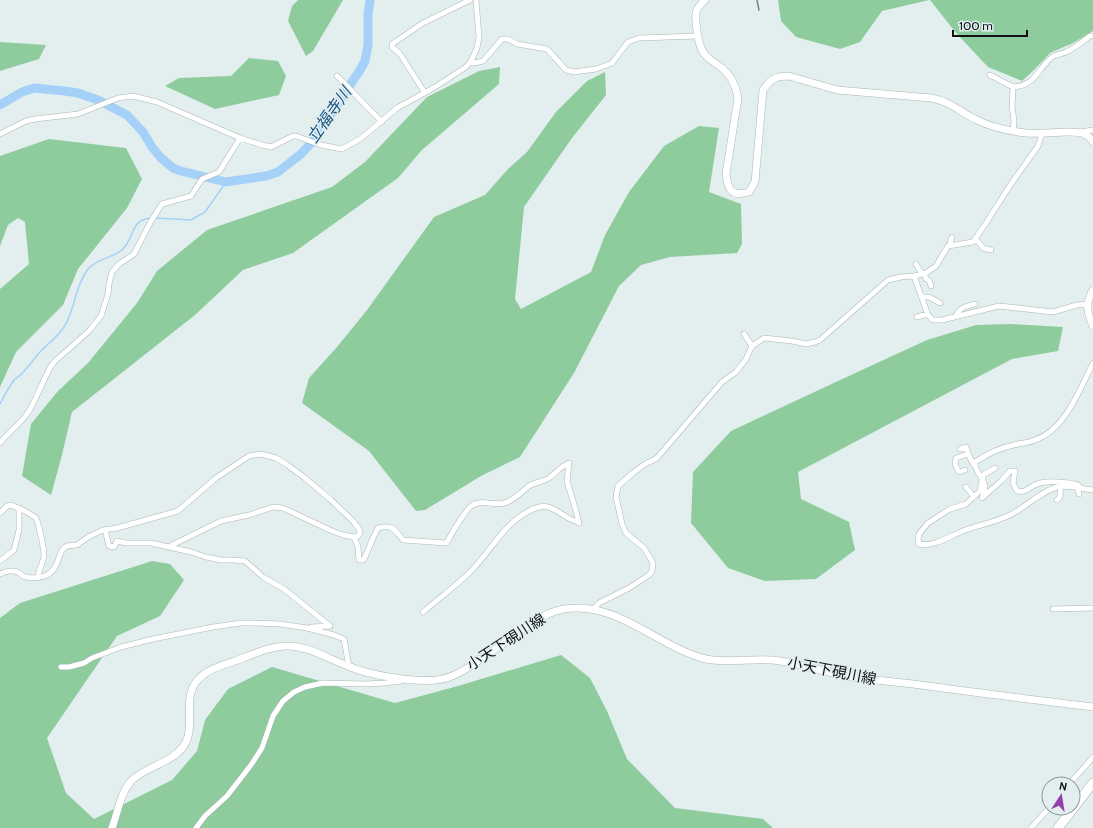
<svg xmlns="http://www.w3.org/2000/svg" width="1093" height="828" font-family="Cabin,'Noto Sans JP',sans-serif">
	<rect width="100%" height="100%" fill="#e3efef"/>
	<!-- forest -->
	<path fill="#8ecc9e" d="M298 0H343L313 51 306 56 288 21 292 6Z
		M778 0H929L882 11 860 42 840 49 796 37 781 21Z
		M930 0H1093V31L1073 43 1050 53 1034 70 1022 81 988 67 956 33Z
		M0 42 46 45 39 59 0 71Z
		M249 58 278 61 286 76 279 95 215 109 165 86 179 78 231 76Z
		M500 67 499 84 422 150 398 178 293 253 243 270 195 315 72 412 62 455 51 495 22 476 31 424 58 391 88 363 137 303 157 271 207 230 332 187 365 162 427 97 479 71Z
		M605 72 606 95 572 138 524 207 515 299 521 309 591 272 605 235 629 192 664 146 699 126 719 128 709 192 741 204 742 244 737 253 670 257 641 265 619 286 574 373 520 457 481 476 425 510 416 511 369 451 302 403 309 378 337 347 367 310 434 217 485 195 508 169 527 152 556 112 587 81Z
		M49 139 126 148 142 179 127 208 78 269 63 305 16 352 0 387V289L29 264 25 222 18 218 8 225 0 246V156Z
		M1011 324 1063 327 1058 351 1012 359 798 472 801 499 849 522 855 550 816 579 765 581 728 568 691 523 693 472 731 431 838 381 927 340 976 325Z
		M152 561 170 564 184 580 160 616 117 636 47 738 66 793 94 819 172 780 197 751 205 720 228 689 272 667 395 703 458 686 561 655 590 678 607 711 627 759 675 808 763 819 773 828H0V618L20 603Z"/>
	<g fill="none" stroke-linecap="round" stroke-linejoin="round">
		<!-- stream -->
		<path stroke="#a5d1f9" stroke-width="1.5" d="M156 218 191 220 205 212 226 182
			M0 404C4 396 9 387 14 380 18 377 22 374 25 370 31 364 35 357 41 351 48 343 58 337 64 327 75 310 75 285 89 268 98 258 114 258 123 249 135 237 130 219 152 218"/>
		<!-- river -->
		<path stroke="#a5d1f9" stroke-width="9" d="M0 105 22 92 34 88 65 91 78 93 98 100 127 115 143 132 152 147 161 158 173 168 181 171 226 182 266 176 278 172 301 154 313 141 360 70 365 61 368 45V14L370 0"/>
		<!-- street casing -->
		<g stroke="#abb6b6" stroke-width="6">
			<path id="street" d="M471 61 475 63 483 61 502 39H508L517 44 547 49 566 70 574 72 596 69 612 63 628 42 639 38 698 36
				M990 75 1013 87
				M337 76 382 122
				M425 93 400 54 392 47V44L423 23 470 0
				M1013 131 1014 121 1012 106 1013 87C1031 86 1035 76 1045 64 1048 61 1051 57 1054 56 1058 54 1062 54 1066 52 1075 48 1082 42 1090 36H1093
				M1080 132 1093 130
				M0 134 26 121 35 119 78 114 118 98 133 96 157 102 240 138 262 145 271 147 293 136H296L321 145 342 149 360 139 371 130 397 108 435 87 466 67 471 61 477 48 479 37 476 0
				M976 239 983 248 991 250
				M952 245 950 243 952 237
				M916 264 922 274
				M924 273 926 279 929 280 931 286
				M914 276 928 315 933 320H942L999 306 1053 312 1077 305 1087 304
				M922 297H929L940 303
				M956 316C959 307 967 306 975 304
				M917 317 928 314
				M744 334 752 346
				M0 443C9 431 22 423 29 411 38 396 43 380 51 366L55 361 89 331 101 316 108 294 109 284 112 272 119 264 134 254 150 223 162 204 191 196 202 179 219 172 240 138
				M960 449 966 447 968 454
				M995 468 983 475 980 491 966 504 950 509 928 523 919 534 918 539 919 544C934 547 950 536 963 531 979 525 996 522 1012 514 1027 506 1040 492 1057 487 1069 484 1081 489 1093 490
				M965 470 959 472 955 464 956 458 968 454 974 465
				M966 487 974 497
				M1078 488 1079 494
				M1080 488 1078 485C1069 482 1047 480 1037 484 1029 487 1027 493 1017 491L1013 483 1015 471H1010L1001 481 982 498C983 495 985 491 985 488 985 478 974 472 975 462 987 454 999 448 1014 445 1021 443 1029 443 1035 440 1065 430 1080 389 1093 363
				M1057 500 1060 497 1061 487
				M0 513 7 506 11 505 25 511 36 518C39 525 44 548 44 556 43 564 38 570 38 578
				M105 530 109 546 114 547 117 541 126 543H151L191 552 206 557 221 560H234L245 561 263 577 284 589 330 626
				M354 537 358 547 359 560H363L365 557 374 536 378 528C393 524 394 529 403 540L446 543C449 540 449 538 451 535 454 529 466 511 470 507 480 498 493 506 504 503 514 501 521 492 529 486 535 482 543 482 549 478 556 473 561 466 569 463
				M0 561 14 550 19 530V508
				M0 574C5 571 13 570 18 572 20 573 21 575 23 576 30 579 41 578 47 575 60 568 58 551 65 547 69 545 73 545 77 545L88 537 103 530 117 528 178 511 216 478 249 456 261 454 276 458 286 464 305 478 331 500 353 521 359 529 360 533 358 536 354 537 343 535 332 531 283 508 273 507 249 515 221 521 168 547
				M1053 609 1093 608
				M593 610 599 603 629 588 649 575 652 571 653 563 649 556 644 548 626 533 622 524 616 497 618 486 633 473 645 464 657 458 722 382 736 372 746 359 752 346 764 338 792 341 806 344 815 342 820 340 888 280 901 277 914 276 926 273 936 266 948 246 973 242 986 223 1011 184 1038 146 1042 134
				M423 612C438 599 455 587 470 572 490 553 502 525 529 511 533 509 538 507 543 506 553 506 562 515 570 519 573 520 576 521 579 523L576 511 567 481 569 463
				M311 627 330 626
				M61 667H69L84 663 92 658 121 647 153 639 213 627 241 623H252L280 624 307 628 334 635 344 639 349 667
				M1069 784 1089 762 1093 757
				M196 828 205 816 227 796 251 765 262 748 273 716 283 701 294 692 305 687 323 683 365 684 385 683 401 681
				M1031 828 1049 808"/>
		</g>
		<!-- secondary casing -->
		<g stroke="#abb6b6" stroke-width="8">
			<path id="secondary" d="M705 0C701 4 697 7 696 13 695 22 698 44 703 52 708 60 716 63 722 68 732 76 736 86 738 98L726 174C728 190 731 197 749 192L755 182 763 90C771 79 775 76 789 76L837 90 931 98C949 101 959 111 975 119 990 127 1009 131 1026 133 1040 135 1074 129 1084 134 1088 135 1091 139 1093 142
				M1093 290C1085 304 1087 312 1093 326
				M112 828C118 812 120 794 131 781 146 766 170 764 183 747 197 728 182 701 196 682 205 670 222 665 235 661 251 655 273 645 289 646 311 647 328 659 348 666 371 676 412 682 437 680 454 678 469 668 482 658 495 650 507 641 519 632 528 626 538 619 548 614 557 610 566 608 575 608 621 606 663 649 706 659 730 664 755 657 780 661 806 665 831 674 857 678 876 680 894 682 913 684 973 692 1033 700 1093 707"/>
		</g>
		<!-- highway casing -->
		<g stroke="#abb6b6" stroke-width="10">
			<path id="highway" d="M1058 828 1093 783"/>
		</g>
		<!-- street -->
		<use href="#street" stroke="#fff" stroke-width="5"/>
		<!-- secondary -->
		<use href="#secondary" stroke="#fff" stroke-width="7"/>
		<!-- highway -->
		<use href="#highway" stroke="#fff" stroke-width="9"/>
		<!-- rail -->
		<path stroke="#7a8282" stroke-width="1.5" d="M757 0 759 10"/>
	</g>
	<g text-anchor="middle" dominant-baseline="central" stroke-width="3" stroke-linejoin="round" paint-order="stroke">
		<!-- street labels -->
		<g font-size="15" fill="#0e1212" stroke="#e3efef">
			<text transform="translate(506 642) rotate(-33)">小天下硯川線</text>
			<text transform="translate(832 671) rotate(11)">小天下硯川線</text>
		</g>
		<!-- water labels -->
		<g font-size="16" font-style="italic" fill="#175382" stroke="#e3efef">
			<text transform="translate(329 115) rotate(-55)">立福寺川</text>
		</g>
	</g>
	<!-- north arrow -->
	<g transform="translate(1061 796) rotate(12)"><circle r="19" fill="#e3efef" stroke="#8e9797"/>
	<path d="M0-3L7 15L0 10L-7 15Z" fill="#933fac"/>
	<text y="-6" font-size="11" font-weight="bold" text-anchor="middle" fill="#0e1212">N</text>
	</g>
	<!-- scale -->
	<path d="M953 30v6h74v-6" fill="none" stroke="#0e1212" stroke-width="2"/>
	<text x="959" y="30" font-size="12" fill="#0e1212" stroke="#e3efef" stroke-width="3" paint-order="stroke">100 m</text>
</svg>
